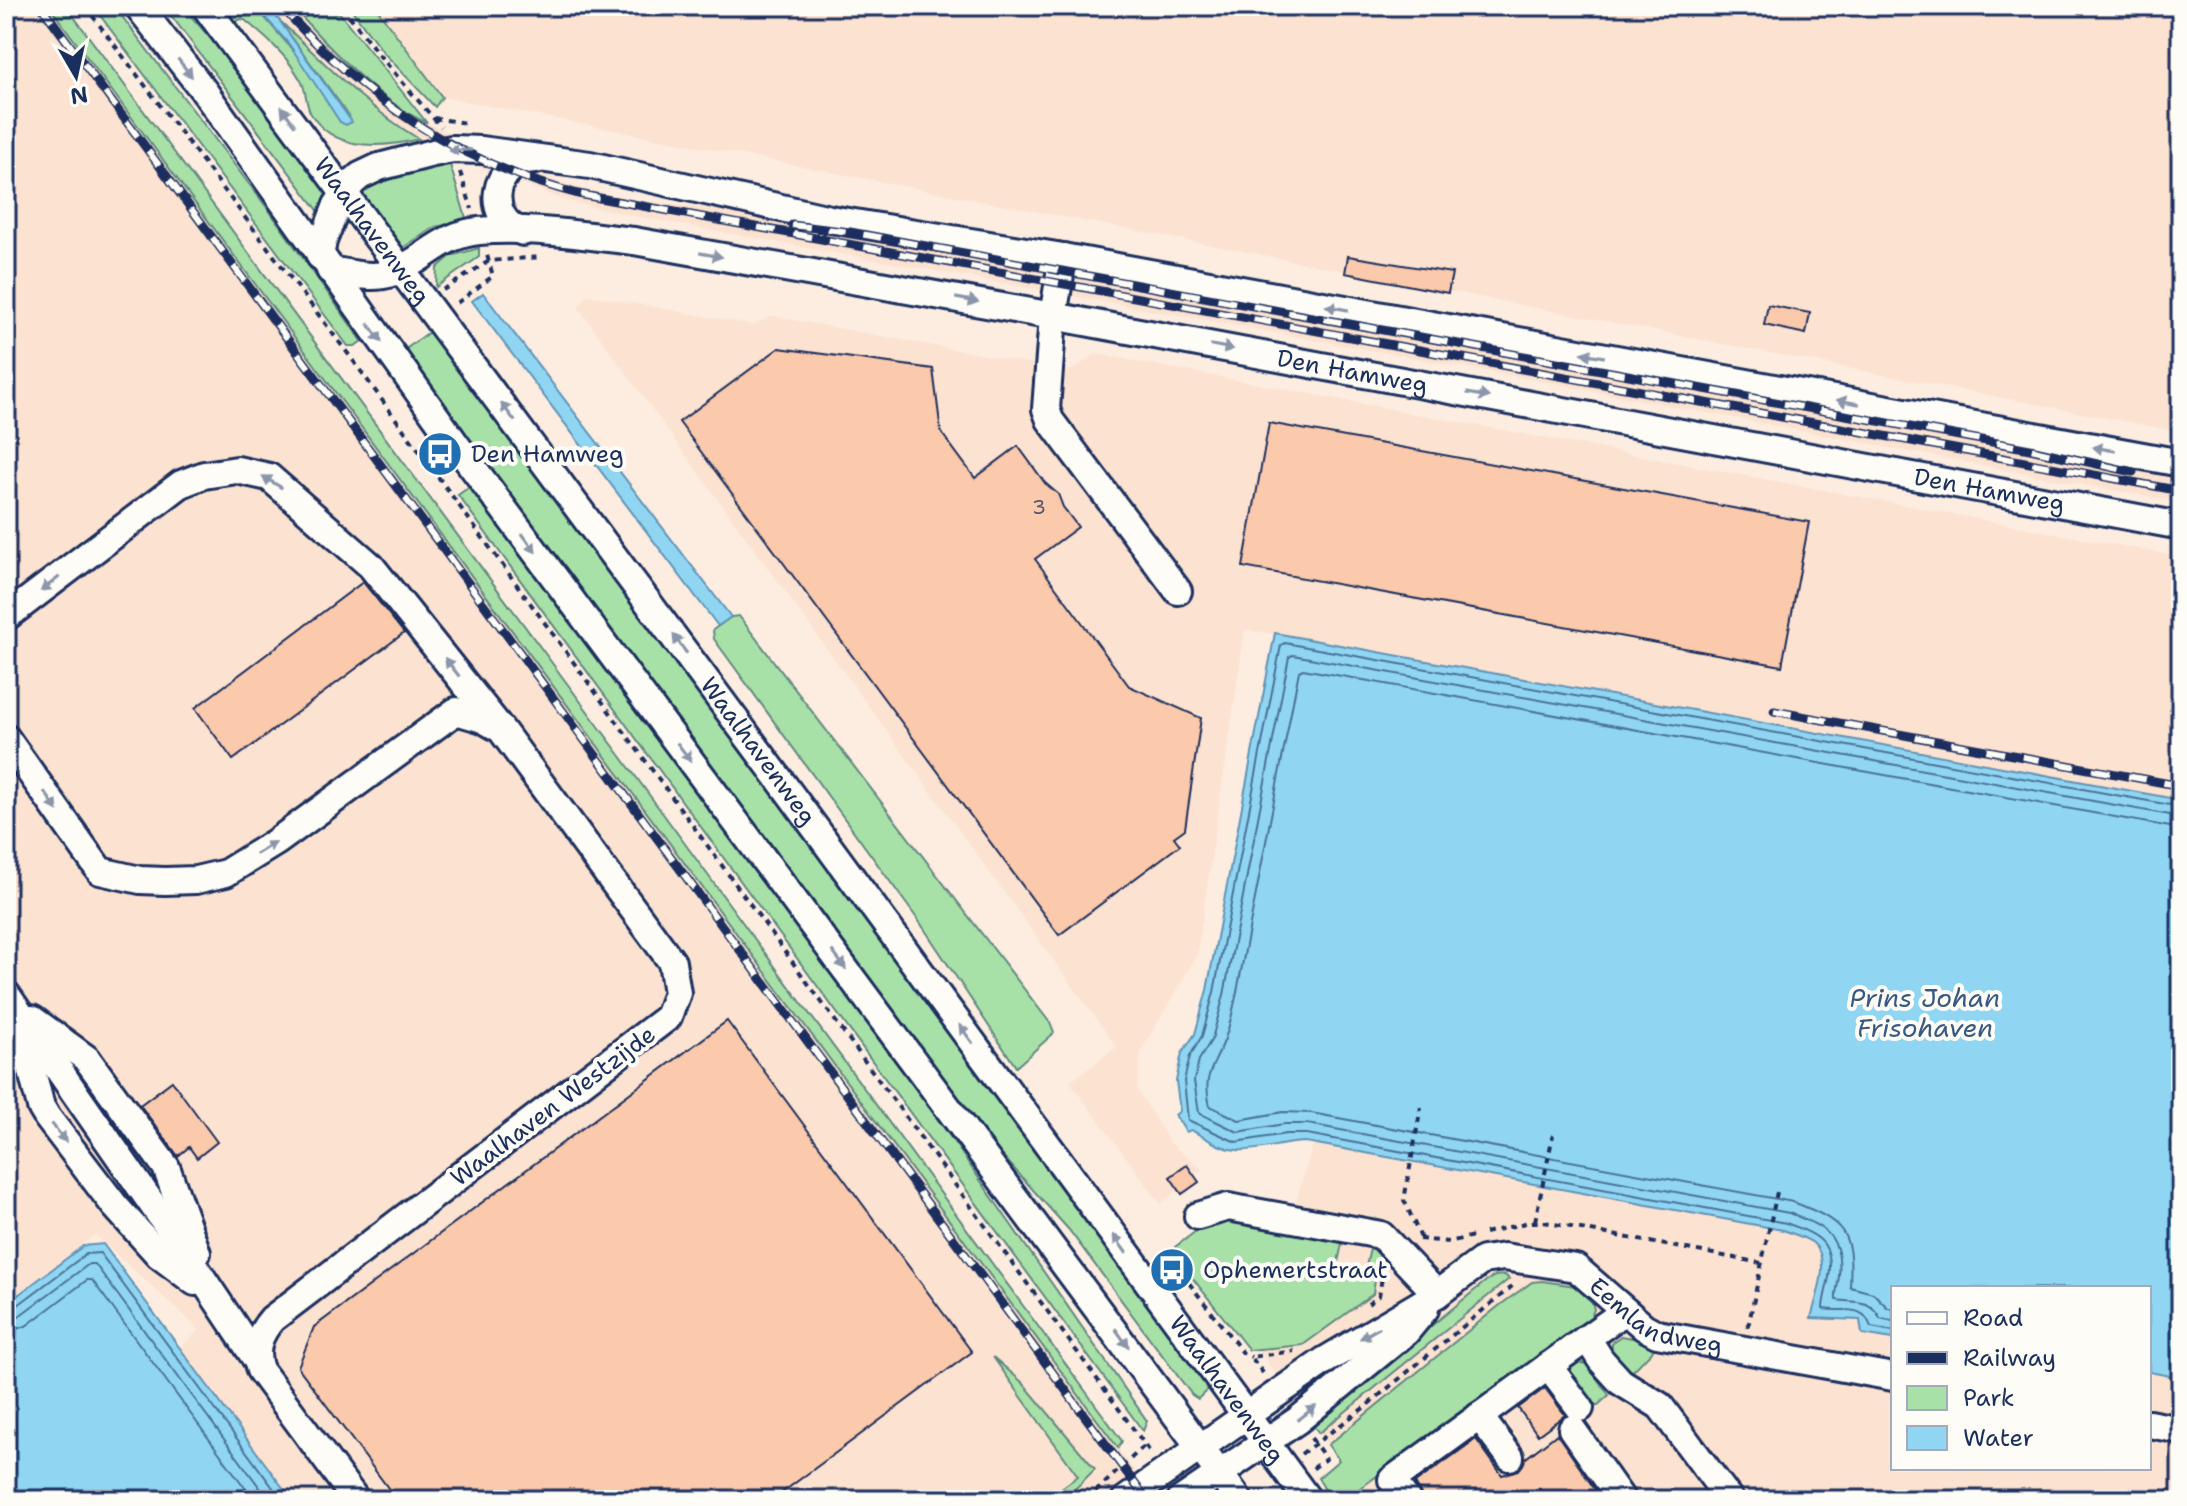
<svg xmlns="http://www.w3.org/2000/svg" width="2187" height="1506" font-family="'Shantell Sans',sans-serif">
	<rect width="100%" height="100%" fill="#fcede0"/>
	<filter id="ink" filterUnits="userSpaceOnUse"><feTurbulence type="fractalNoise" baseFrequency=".0125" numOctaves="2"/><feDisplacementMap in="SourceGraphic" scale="16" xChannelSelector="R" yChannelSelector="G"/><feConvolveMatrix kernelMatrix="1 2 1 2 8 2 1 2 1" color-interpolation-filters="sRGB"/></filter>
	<g filter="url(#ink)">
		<!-- built -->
		<path fill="#fce2d0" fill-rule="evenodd" d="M6 6H49L1156 1500H260L164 1362 200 1330 95 1235 6 1302ZM996 1361 1023 1383 1078 1476Z
			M267 6H292L349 66 419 119 549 179 589 191 625 199 808 220 2181 471V503L1540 381 639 217 567 201 487 170 399 127 350 87Z
			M375 6H2181V432L442 97Z
			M588 295 753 325 772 316 1071 371 1096 354 2181 557V800L1245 629 1197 955 1141 1051 1137 1089 1169 1142 1202 1169 1161 1204 1070 1082 1117 1047 578 307Z
			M1338 1060 2181 1229V1500H1368L1254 1344ZM1893 1288H2149V1468H1893Z"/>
		<!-- green -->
		<path fill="#a8e1a7" stroke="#628882" stroke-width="2" d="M49 6H66L620 755 1122 1441 1118 1448Z
			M93 6H114L268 209 362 341 355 346H348Z
			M164 6H182L227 57 328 191 320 213Z
			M220 6H255L350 117 279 20C323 61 367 108 419 139 382 148 334 152 311 114 305 104 307 89 300 79 286 54 266 38 245 20L241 19 234 22Z
			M292 6H334L427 123C379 102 326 45 292 6Z
			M349 6H375L442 97 435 107 384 53Z
			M447 155 467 221 435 227 401 249 360 190 399 167Z
			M479 248V257L436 287 437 268 451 256Z
			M432 330C690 681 952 1028 1205 1381L1207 1390 1198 1399 1192 1395 1069 1230 992 1144 403 351Z
			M472 485 933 1112 1147 1421 1143 1431 458 495Z
			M739 616 1050 1023 1054 1033 1016 1067 921 924 714 639 713 630 731 617Z
			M1228 1221 1343 1239 1337 1267 1365 1271 1371 1244 1383 1257 1377 1266 1373 1294 1303 1345 1249 1350 1176 1257 1175 1247 1199 1229Z
			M1505 1275 1509 1279 1319 1433 1312 1424 1486 1281 1495 1276Z
			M1542 1281 1575 1286 1590 1296 1594 1309 1590 1320 1344 1500H1331L1318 1478 1339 1460 1328 1445 1500 1305 1532 1282Z
			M1621 1336 1893 1385V1390L1657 1346 1630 1374 1612 1354V1342Z
			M993 1357 1023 1383 1095 1469 1064 1500H1045L1078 1476Z
			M1577 1362 1586 1364 1609 1395 1597 1406 1568 1369Z"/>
		<!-- water -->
		<path fill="#90d6f2" stroke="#6193b7" stroke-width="2" d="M255 6H267L279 20 352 122 346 125 340 122 289 44Z
			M483 293 731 617 718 626 472 301Z
			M1275 633 2181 800V1378L2149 1372V1288H1893V1339L1862 1334 1860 1320 1811 1318C1816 1298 1832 1259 1813 1243 1805 1237 1793 1234 1783 1230L1306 1142C1283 1142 1260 1152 1237 1150 1220 1149 1205 1137 1191 1130L1186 1132 1175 1115 1180 1111 1176 1081 1182 1053 1195 1034 1207 990Z
			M103 1244 292 1500H6V1304L83 1246Z"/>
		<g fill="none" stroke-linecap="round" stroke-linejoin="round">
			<!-- shore -->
			<path stroke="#4a7299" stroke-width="2" d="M1893 1309 1888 1308 1873 1293 1850 1287C1853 1231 1845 1222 1793 1202L1311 1113 1283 1112 1239 1120 1210 1106C1203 1077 1211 1071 1222 1046 1229 1031 1232 1013 1236 997L1299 671 1303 669 2181 829
				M6 1310 14 1308 86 1254 100 1253 282 1500
				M6 1320 19 1316 89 1264H95L269 1500
				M1893 1321 1880 1318C1870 1298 1855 1303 1836 1300 1835 1291 1839 1283 1839 1275 1843 1234 1822 1226 1789 1213L1308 1124H1284L1238 1132 1199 1113 1194 1081 1199 1060 1212 1039 1224 995 1289 657 1293 655 2181 817
				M1893 1331 1871 1327C1863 1303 1844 1313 1823 1309 1823 1299 1827 1288 1829 1277 1835 1240 1815 1234 1786 1223L1307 1134H1286L1236 1142 1188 1120 1184 1081 1190 1056 1202 1036 1214 992 1281 645 1285 643 2181 807
				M6 1332 26 1326 87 1280H92L254 1500"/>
		</g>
		<!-- building -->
		<path fill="#fbc9ab" stroke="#1b2f5e" stroke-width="2" d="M1348 256 1452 273 1448 293 1345 273Z
			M1768 305 1810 313 1806 334 1764 325Z
			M779 348 933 369 941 432 975 478 1018 446 1045 483 1058 494 1063 507 1078 527 1035 559 1129 686 1201 718 1185 829 1174 837 1180 845 1059 935 679 422Z
			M1269 423 1809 522 1782 666 1243 567Z
			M363 582 404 633 233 760 195 708Z
			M727 1021 972 1352 772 1500H397L298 1367 314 1327Z
			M172 1081 217 1142 197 1158 189 1147 178 1156 140 1105Z
			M1187 1165 1199 1182 1182 1194 1170 1177Z
			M1545 1388 1565 1415 1538 1435 1518 1408Z
			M1557 1434 1602 1500H1548L1539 1488 1524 1500H1424L1415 1483 1476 1439 1502 1475 1519 1470 1526 1458Z"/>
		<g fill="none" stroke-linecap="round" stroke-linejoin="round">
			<!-- minor casing -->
			<g stroke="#1b2f5e" stroke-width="32">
				<g id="minor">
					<path d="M138 6 204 91 457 446 1239 1500"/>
					<path id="s1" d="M205 6 777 776 1308 1500"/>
					<path d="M523 232C483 219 492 160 536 160"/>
					<path d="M320 256 323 241 337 205 352 183 360 176 379 167 433 153 452 149 481 150 590 165 830 219 1063 257 2181 463"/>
					<path d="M1063 257 1053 316 1046 409 1050 420 1178 591"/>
					<path id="s2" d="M330 270C349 273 372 280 391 273 425 261 439 235 479 231 528 226 585 236 634 241L1053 316 2181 526"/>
					<path d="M6 617 181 484 204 475 237 470 269 477 371 566 500 728 672 962 677 993 668 1017 272 1319C259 1334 253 1350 260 1370L356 1500"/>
					<path d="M6 738 100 871 140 880 165 881 196 880 226 873 276 842 456 711 483 719 497 727"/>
					<path d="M6 994 173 1234 256 1359"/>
					<path d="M32 1019 87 1059 166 1167 197 1253"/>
					<path d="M20 1024 41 1107 47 1117 115 1206 159 1255 195 1282"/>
					<path d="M1198 1216 1228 1207 1381 1235 1437 1294"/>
					<path d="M1625 1311 1587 1338 1601 1360 1621 1382 1660 1406 1730 1500"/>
					<path d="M1548 1366 1580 1408"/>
					<path d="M1479 1416 1510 1457"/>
					<path d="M2149 1424 2181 1430"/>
					<path d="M1572 1429 1622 1500"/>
					<path id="s3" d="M1125 1500 1324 1361 1437 1294 1483 1260 1504 1257 1576 1268 1644 1327 1657 1334 1893 1377"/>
					<path d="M1181 1500 1298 1420 1406 1332 1425 1309"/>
					<path d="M1407 1500 1392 1480 1587 1338"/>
				</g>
			</g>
			<!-- path -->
			<path stroke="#1b2f5e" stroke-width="4" stroke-dasharray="6 6" stroke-linecap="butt" d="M85 6 352 359 1151 1453
				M342 6 379 55 441 127
				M434 118 465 123
				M460 172 472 209
				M443 290 489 261 542 257
				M457 303 493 276 487 255
				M1535 1221 1553 1135
				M1485 1233 1529 1222H1544L1761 1263
				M1421 1238 1404 1200 1421 1107
				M1419 1239 1449 1242 1473 1236
				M1189 1283 1243 1353 1251 1357
				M1368 1304 1379 1296 1383 1271
				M1748 1327 1777 1192
				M1263 1373 1251 1357 1294 1351
				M1311 1438 1326 1459 1312 1469
				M1301 1454 1365 1407 1516 1283
				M230 1493 236 1500
				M1087 1500 1145 1445"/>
			<!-- minor -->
			<use href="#minor" stroke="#fdfcf7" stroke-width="26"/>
			<!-- rail casing -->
			<g stroke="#1b2f5e" stroke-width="9">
				<path id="rail" d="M41 6 1147 1500
					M281 6C364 100 457 162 578 194L2181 491
					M792 225 850 232 2030 449 2133 472
					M1774 711 2181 786"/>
			</g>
			<!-- rail -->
			<use href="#rail" stroke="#fdfcf7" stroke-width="6" stroke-dasharray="18" stroke-linecap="butt"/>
		</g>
		<!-- one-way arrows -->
		<defs><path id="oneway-solid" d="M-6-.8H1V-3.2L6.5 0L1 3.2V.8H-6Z" transform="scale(2)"/></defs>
		<g fill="#8c96aa">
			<use href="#oneway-solid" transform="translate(185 68) rotate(52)"/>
			<use href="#oneway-solid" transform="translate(288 116) rotate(-126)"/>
			<use href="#oneway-solid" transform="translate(460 150) rotate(179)"/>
			<use href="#oneway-solid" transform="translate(711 255) rotate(10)"/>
			<use href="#oneway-solid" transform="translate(967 300) rotate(10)"/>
			<use href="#oneway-solid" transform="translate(1337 308) rotate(-170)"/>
			<use href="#oneway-solid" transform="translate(375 333) rotate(54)"/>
			<use href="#oneway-solid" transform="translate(1222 347) rotate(11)"/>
			<use href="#oneway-solid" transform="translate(1593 355) rotate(-170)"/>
			<use href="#oneway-solid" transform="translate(1478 395) rotate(11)"/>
			<use href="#oneway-solid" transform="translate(1848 402) rotate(-170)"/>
			<use href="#oneway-solid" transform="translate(508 412) rotate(-127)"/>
			<use href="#oneway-solid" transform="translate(2104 449) rotate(-170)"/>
			<use href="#oneway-solid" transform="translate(272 482) rotate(-149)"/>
			<use href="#oneway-solid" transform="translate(529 543) rotate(54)"/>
			<use href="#oneway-solid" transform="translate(50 584) rotate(143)"/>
			<use href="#oneway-solid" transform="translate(680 644) rotate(-126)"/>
			<use href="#oneway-solid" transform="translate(452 667) rotate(-128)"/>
			<use href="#oneway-solid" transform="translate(684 752) rotate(53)"/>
			<use href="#oneway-solid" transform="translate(51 801) rotate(55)"/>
			<use href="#oneway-solid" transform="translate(266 848) rotate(-32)"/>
			<use href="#oneway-solid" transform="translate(839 960) rotate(53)"/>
			<use href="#oneway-solid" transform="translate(966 1034) rotate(-126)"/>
			<use href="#oneway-solid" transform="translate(59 1133) rotate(52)"/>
			<use href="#oneway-solid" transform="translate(1120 1244) rotate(-126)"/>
			<use href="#oneway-solid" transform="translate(1370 1333) rotate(150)"/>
			<use href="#oneway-solid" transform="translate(1122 1338) rotate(54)"/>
			<use href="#oneway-solid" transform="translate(1307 1413) rotate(-38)"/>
		</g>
	</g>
	<!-- icons -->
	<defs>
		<g id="bus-disc" transform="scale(2.3)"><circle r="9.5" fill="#1f6fb2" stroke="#fdfcf7"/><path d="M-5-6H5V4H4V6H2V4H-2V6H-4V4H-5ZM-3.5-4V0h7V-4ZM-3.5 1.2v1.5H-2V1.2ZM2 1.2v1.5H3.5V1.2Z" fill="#fff"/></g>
	</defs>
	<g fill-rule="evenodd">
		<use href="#bus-disc" x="440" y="454"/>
		<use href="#bus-disc" x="1172" y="1270"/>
	</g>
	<g text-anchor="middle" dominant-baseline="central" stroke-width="8" stroke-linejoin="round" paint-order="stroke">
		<!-- number labels -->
		<g font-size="20" fill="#535671">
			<text x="1039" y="507">3</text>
		</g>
		<!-- street labels -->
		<g font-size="24" fill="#1b2f5e" stroke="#fdfcf7">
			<text stroke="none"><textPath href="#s1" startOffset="280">Waalhavenweg</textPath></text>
			<text stroke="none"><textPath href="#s2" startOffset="1046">Den Hamweg</textPath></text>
			<text stroke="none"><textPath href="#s2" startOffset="1694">Den Hamweg</textPath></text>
			<text stroke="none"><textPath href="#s1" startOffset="928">Waalhavenweg</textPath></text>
			<text transform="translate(553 1106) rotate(-37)">Waalhaven Westzijde</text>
			<text stroke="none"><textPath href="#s3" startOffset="622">Eemlandweg</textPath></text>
			<text stroke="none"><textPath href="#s1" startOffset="1720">Waalhavenweg</textPath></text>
		</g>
		<!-- poi labels -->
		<g font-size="24" fill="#1b2f5e" stroke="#fdfcf7" text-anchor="start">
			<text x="471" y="454">Den Hamweg</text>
			<text x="1203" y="1270">Ophemertstraat</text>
		</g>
		<!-- water labels -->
		<g font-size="26" font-style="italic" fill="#385983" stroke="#fdfcf7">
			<text x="1925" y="997">Prins Johan<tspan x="1925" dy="30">Frisohaven</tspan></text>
		</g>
	</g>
	<!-- margin -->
	<rect width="2187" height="1506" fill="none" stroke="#fdfcf7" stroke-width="32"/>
	<rect x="16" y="16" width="2155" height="1474" fill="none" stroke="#1b2f5e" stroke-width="3" filter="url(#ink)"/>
	<!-- legend -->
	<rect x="1891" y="1286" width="260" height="184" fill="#fdfcf7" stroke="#a3aaba" stroke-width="2"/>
	<rect x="1907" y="1312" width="40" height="12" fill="#fdfcf7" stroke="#a3aaba" stroke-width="2"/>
	<text x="1963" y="1326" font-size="24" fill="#1b2f5e">Road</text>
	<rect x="1907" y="1352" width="40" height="12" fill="#1b2f5e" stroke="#a3aaba" stroke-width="2"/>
	<text x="1963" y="1366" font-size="24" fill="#1b2f5e">Railway</text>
	<rect x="1907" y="1386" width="40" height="24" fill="#a8e1a7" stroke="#a3aaba" stroke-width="2"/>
	<text x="1963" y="1406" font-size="24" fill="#1b2f5e">Park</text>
	<rect x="1907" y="1426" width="40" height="24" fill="#90d6f2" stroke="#a3aaba" stroke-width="2"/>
	<text x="1963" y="1446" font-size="24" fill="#1b2f5e">Water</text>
	<!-- north arrow -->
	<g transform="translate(76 76) rotate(171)" stroke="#fdfcf7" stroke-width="6" paint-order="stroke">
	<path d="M0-6L14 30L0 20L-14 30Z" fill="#1b2f5e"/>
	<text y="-12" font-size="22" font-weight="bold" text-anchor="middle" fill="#1b2f5e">N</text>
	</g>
</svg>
